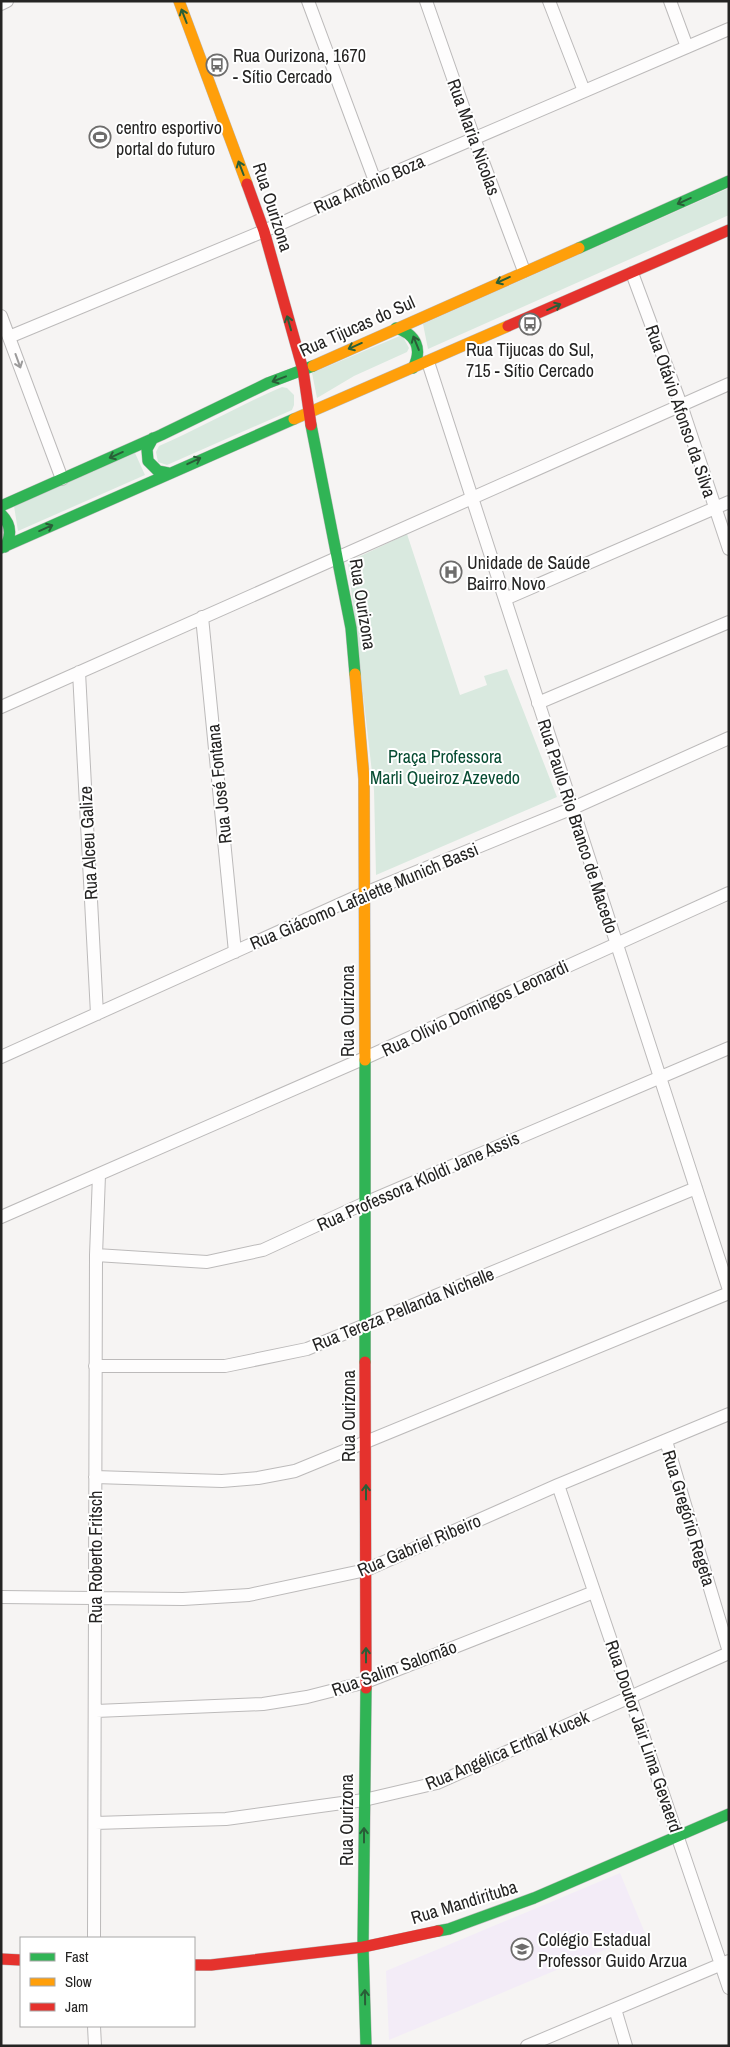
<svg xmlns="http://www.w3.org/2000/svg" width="730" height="2047" font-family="'Archivo Narrow',sans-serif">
	<rect width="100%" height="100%" fill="#f6f4f3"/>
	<!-- education -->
	<path fill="#f3ecf7" d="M620 1873 645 1933 389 2040 386 1971Z"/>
	<!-- green -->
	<path fill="#d9e9df" d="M729 188V215L428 349 423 324Z
		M402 335 409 348 407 352 354 376 317 398 312 373Z
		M282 387 287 388 294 395V405L292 410 167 465 158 462 156 452 159 446C201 428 240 405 282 387Z
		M135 453 145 475 18 531 14 506Z
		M407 534 460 695 487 685 484 676 507 669 557 797 376 875 374 790 348 562Z"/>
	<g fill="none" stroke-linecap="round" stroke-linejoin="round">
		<!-- street casing -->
		<g stroke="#bcbaba" stroke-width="14">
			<path id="street" d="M308 1 375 181
				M426 1 474 138 524 271
				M549 1 584 91
				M670 1 687 47
				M1 4 7 1
				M632 273 681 405 729 549
				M1 316 62 479
				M9 337 264 231 375 181 729 29
				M428 362 729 1290
				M505 599 729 502
				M202 617 235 952
				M79 672 97 1014
				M538 703 729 622
				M1 707 729 384
				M1 1057 365 893 573 808 729 738
				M1 1217 365 1058 729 893
				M96 1255 207 1262 263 1250 365 1203 729 1048
				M95 1366H225L307 1349 696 1188
				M666 1441 729 1652
				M95 1477 222 1481 258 1478 295 1471 729 1293
				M558 1485 729 1988
				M1 1597 183 1599 249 1595 366 1570 558 1485 729 1414
				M96 1711 263 1704 307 1697 366 1682 594 1592
				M95 1823 226 1819 364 1800 437 1783 729 1653
				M94 1938 96 1255 99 1175
				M615 2009 626 2046
				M94 2026 95 2046
				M527 2046 729 1961"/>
		</g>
		<!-- fast casing -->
		<g stroke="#bcbaba" stroke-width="12">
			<path id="fast" d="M579 248 729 181
				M396 328C416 334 423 349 413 368
				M311 425 351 628 355 674
				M153 438 147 449 148 461 158 471 168 473
				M1 506 161 435 268 383 313 366
				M1 514C11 524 12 535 5 547
				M1 548 294 419
				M365 1060V1362
				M366 1688 363 1947 366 2046
				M438 1931 449 1929 534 1898 729 1814"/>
		</g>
		<!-- slow casing -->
		<g stroke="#bcbaba" stroke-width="12">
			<path id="slow" d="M179 1 247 184
				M313 366 579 248
				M294 419 508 326
				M355 674 364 779 365 1060"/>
		</g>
		<!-- jam casing -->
		<g stroke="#bcbaba" stroke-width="12">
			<path id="jam" d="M247 184 264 231 303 370 311 425
				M508 326 729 230
				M365 1362 366 1688
				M1 1959 21 1960
				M194 1965H211L363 1947 438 1931"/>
		</g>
		<!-- street -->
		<use href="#street" stroke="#fefdfd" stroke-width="12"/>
		<!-- fast -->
		<use href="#fast" stroke="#30b455" stroke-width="11"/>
		<!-- slow -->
		<use href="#slow" stroke="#ff9f0a" stroke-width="11"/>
		<!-- jam -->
		<use href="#jam" stroke="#e5322d" stroke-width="11"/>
	</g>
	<!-- one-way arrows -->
	<defs><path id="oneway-shaft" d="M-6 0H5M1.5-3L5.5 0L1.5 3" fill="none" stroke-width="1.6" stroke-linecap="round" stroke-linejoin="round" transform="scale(1.25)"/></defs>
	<g stroke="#295e37">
		<use href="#oneway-shaft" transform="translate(184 16) rotate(-111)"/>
		<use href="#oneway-shaft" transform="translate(241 168) rotate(-111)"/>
		<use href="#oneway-shaft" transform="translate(684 201) rotate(156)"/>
		<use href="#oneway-shaft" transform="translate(503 280) rotate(156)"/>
		<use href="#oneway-shaft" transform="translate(554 307) rotate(-24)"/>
		<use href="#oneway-shaft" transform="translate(289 323) rotate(-106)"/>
		<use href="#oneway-shaft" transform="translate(416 343) rotate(-112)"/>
		<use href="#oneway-shaft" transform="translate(355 346) rotate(156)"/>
		<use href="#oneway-shaft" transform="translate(279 379) rotate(159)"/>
		<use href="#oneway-shaft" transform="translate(116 455) rotate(156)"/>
		<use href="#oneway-shaft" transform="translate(194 461) rotate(-25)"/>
		<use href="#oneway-shaft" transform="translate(46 528) rotate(-24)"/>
		<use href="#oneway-shaft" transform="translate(366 1492) rotate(-90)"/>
		<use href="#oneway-shaft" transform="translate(366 1655) rotate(-90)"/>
		<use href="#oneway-shaft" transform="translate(364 1835) rotate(-90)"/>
		<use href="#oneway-shaft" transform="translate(365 1997) rotate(-91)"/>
	</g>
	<use stroke="#9c9b9b" href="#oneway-shaft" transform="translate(18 361) rotate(70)"/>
	<!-- icons -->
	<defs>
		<g id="bus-ring" transform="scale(1.125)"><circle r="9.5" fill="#fff" stroke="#6e6d6c" stroke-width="1.5"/><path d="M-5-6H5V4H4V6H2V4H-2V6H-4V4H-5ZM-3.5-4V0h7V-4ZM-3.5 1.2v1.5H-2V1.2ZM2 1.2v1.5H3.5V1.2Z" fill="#6e6d6c"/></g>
		<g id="stadium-ring" transform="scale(1.125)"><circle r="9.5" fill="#fff" stroke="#6e6d6c" stroke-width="1.5"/><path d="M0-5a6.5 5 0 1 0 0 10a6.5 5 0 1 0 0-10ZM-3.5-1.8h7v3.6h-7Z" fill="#6e6d6c"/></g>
		<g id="hospital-ring" transform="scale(1.125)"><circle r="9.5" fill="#fff" stroke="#6e6d6c" stroke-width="1.5"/><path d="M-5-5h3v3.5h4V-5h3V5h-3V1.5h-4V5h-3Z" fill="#6e6d6c"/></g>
		<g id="school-ring" transform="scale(1.125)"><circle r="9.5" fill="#fff" stroke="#6e6d6c" stroke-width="1.5"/><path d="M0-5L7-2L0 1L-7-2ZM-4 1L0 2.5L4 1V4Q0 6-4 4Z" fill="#6e6d6c"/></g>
	</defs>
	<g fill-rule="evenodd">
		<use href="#bus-ring" x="217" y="65"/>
		<use href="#stadium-ring" x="100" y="137"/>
		<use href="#bus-ring" x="530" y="324"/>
		<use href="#hospital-ring" x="451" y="572"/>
		<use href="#school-ring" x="522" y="1949"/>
	</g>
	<g text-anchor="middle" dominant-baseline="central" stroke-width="4" stroke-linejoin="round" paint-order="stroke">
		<!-- poi labels -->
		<g font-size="18" fill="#252423" stroke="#fff" text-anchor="start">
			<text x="233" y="55">Rua Ourizona, 1670<tspan x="233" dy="21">- Sítio Cercado</tspan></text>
			<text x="116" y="127">centro esportivo<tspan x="116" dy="21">portal do futuro</tspan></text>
			<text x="530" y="349" text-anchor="middle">Rua Tijucas do Sul,<tspan x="530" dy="21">715 - Sítio Cercado</tspan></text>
			<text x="467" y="562">Unidade de Saúde<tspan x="467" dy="21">Bairro Novo</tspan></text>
			<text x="538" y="1939">Colégio Estadual<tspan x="538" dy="21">Professor Guido Arzua</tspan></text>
		</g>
		<!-- street labels -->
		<g font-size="18" fill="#252423" stroke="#fff">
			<text transform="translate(474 137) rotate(70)">Rua Maria Nicolas</text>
			<text transform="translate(369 184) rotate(-24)">Rua Antônio Boza</text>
			<text transform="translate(273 207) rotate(72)">Rua Ourizona</text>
			<text transform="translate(357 326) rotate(-24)">Rua Tijucas do Sul</text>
			<text transform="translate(681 411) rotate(71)">Rua Otávio Afonso da Silva</text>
			<text transform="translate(363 604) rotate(81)">Rua Ourizona</text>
			<text transform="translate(219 784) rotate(-96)">Rua José Fontana</text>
			<text transform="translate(578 826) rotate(72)">Rua Paulo Rio Branco de Macedo</text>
			<text transform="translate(88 843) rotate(-93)">Rua Alceu Galize</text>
			<text transform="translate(364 896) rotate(-23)">Rua Giácomo Lafaiette Munich Bassi</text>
			<text transform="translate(475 1008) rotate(-25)">Rua Olívio Domingos Leonardi</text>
			<text transform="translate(347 1011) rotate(-90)">Rua Ourizona</text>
			<text transform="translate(418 1181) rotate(-24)">Rua Professora Kloldi Jane Assis</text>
			<text transform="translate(403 1309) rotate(-22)">Rua Tereza Pellanda Nichelle</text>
			<text transform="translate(348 1416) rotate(-90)">Rua Ourizona</text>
			<text transform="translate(689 1518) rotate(73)">Rua Gregório Regeta</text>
			<text transform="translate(419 1545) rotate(-23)">Rua Gabriel Ribeiro</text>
			<text transform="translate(95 1557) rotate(-90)">Rua Roberto Fritsch</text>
			<text transform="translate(394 1668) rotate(-20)">Rua Salim Salomão</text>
			<text transform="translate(644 1736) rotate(71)">Rua Doutor Jair Lima Gevaerd</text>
			<text transform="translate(507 1750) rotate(-23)">Rua Angélica Erthal Kucek</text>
			<text transform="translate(346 1820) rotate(-90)">Rua Ourizona</text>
			<text transform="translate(464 1902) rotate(-17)">Rua Mandirituba</text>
		</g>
		<!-- park labels -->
		<g font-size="18" fill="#074c32" stroke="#fff">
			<text x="445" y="756">Praça Professora<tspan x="445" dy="21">Marli Queiroz Azevedo</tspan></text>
		</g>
	</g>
	<!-- border -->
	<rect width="730" height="2047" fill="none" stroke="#252423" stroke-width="5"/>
	<!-- legend -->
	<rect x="20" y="1937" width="175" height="90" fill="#ffffff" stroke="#a8a7a7"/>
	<rect x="30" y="1953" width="25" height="8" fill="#30b455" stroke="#a8a7a7"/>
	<text x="65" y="1962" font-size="15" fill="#252423">Fast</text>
	<rect x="30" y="1978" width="25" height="8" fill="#ff9f0a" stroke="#a8a7a7"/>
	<text x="65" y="1987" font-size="15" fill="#252423">Slow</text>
	<rect x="30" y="2003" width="25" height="8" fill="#e5322d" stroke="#a8a7a7"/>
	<text x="65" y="2012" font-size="15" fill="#252423">Jam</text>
</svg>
